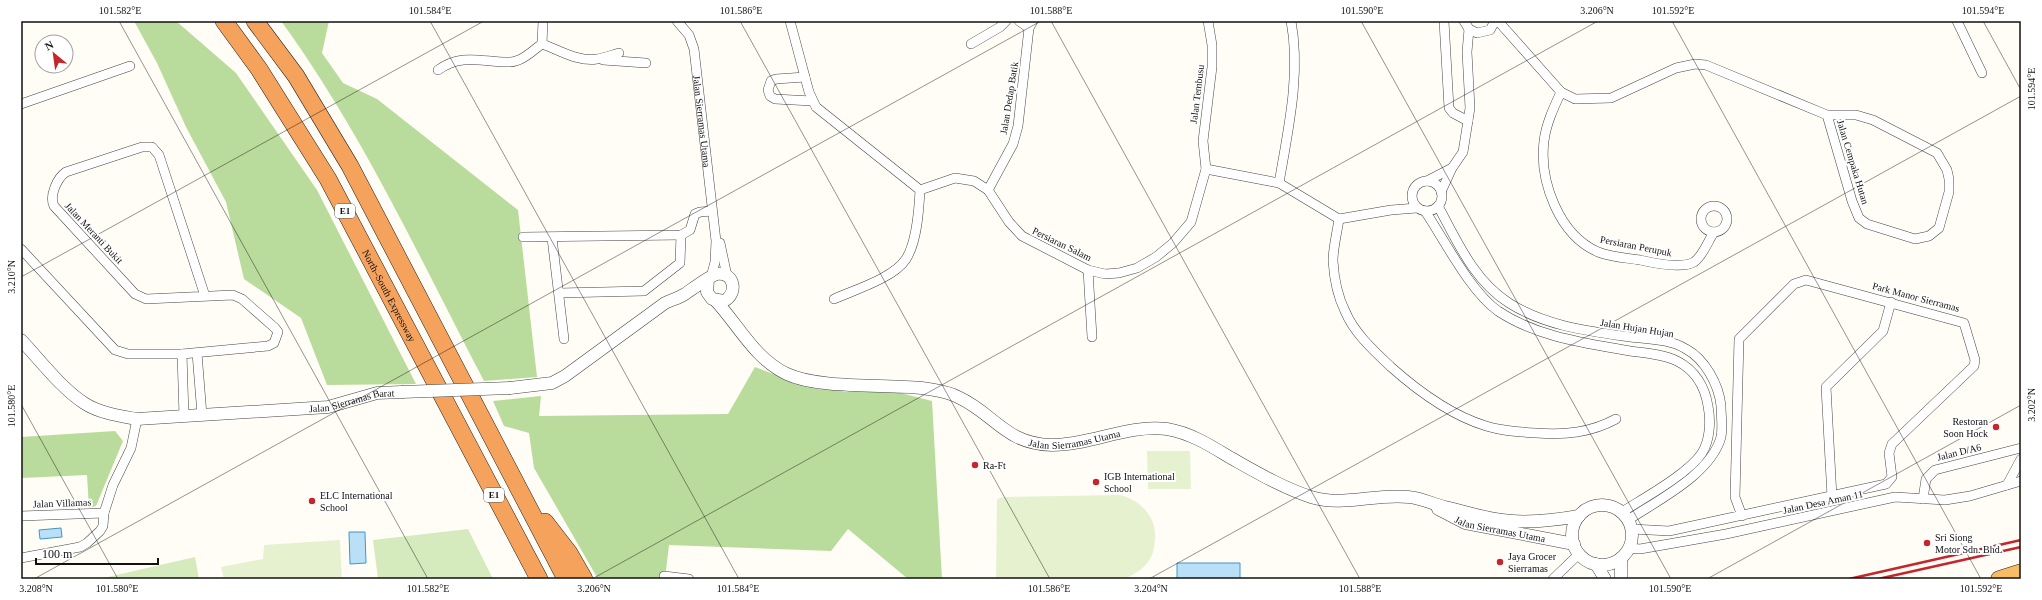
<svg xmlns="http://www.w3.org/2000/svg" width="2042" height="600" font-family="'Times New Roman',serif">
	<rect width="100%" height="100%" fill="#fffdf5"/>
	<!-- green -->
	<path fill="#d5ebbd" d="M468 529 493 579H378L373 540Z
		M195 557 199 579H99Z"/>
	<!-- forest -->
	<path fill="#b9dc9c" d="M134 21H176L236 73 317 190 416 384 327 385 301 318 244 279 226 202 186 127 157 63Z
		M281 21H329L322 53 343 83 377 99 518 210 537 377 484 381C420 259 362 132 281 21Z
		M755 367 781 377 846 392 893 391 932 401 942 579H908L848 529 831 551 669 545 665 579H598L534 468 529 433 504 426 493 401 541 396 539 416 728 414Z
		M115 431 123 441 96 506 89 508 87 475 21 478V437Z"/>
	<!-- pitch -->
	<path fill="#e6f2cf" d="M1147 451H1190L1191 489H1148Z
		M1121 495C1141 501 1157 517 1155 540 1154 545 1154 551 1152 555 1147 567 1136 574 1124 579H996L997 499 1003 497Z
		M340 540 342 579H224L221 567 263 559 264 545Z"/>
	<!-- water -->
	<path fill="#b9e0f7" stroke="#3f96cf" d="M61 528 62 537 40 539 39 530Z
		M349 532H365L366 563 350 564Z
		M1177 563H1240V579H1177Z"/>
	<g fill="none" stroke-linecap="round" stroke-linejoin="round">
		<!-- minor casing -->
		<g stroke="#444" stroke-width="10">
			<g id="minor">
				<path id="s1" d="M677 21 689 35 694 49 716 241 715 262 711 277"/>
				<path d="M790 21 809 92 816 107 920 190"/>
				<path d="M1019 21 1029 28"/>
				<path d="M1444 21 1449 108 1453 113 1468 121"/>
				<path d="M1464 21 1469 29 1477 33 1490 30 1495 21"/>
				<path d="M1498 21 1561 92 1575 99 1611 98 1676 68 1695 64 1706 65 1827 115H1856L1873 120 1937 153 1947 170 1949 179V192L1939 228 1929 236 1915 239 1867 224 1859 218 1852 201 1827 115"/>
				<path d="M1957 21 1982 73"/>
				<path d="M542 44 543 21"/>
				<path d="M971 44 1000 27 1006 21"/>
				<path d="M603 60 646 63"/>
				<path d="M438 70C463 52 484 63 510 62 522 62 533 50 542 44 560 50 577 62 597 59 604 58 612 55 619 53"/>
				<path d="M805 77 776 79 771 81 768 90 770 96 775 99 812 101"/>
				<path d="M1561 92C1554 107 1546 124 1544 141 1539 181 1559 235 1598 252 1611 257 1627 258 1640 260 1653 263 1682 269 1694 262 1703 256 1708 241 1714 232"/>
				<path d="M21 104 130 66"/>
				<path d="M1206 169 1279 183 1339 219 1391 210 1417 208"/>
				<circle cx="1427" cy="196" r="15"/>
				<path d="M1427 181 1452 168"/>
				<path d="M1279 183C1288 130 1301 74 1291 21"/>
				<path d="M920 190 955 178 974 181 988 190 1009 222 1022 236 1088 270 1105 274 1119 273 1137 268 1156 257 1173 243 1191 222 1206 169 1203 141 1212 67V45L1208 21"/>
				<path d="M988 190 1013 144 1018 126 1029 28 1033 21"/>
				<path d="M1441 192 1452 168 1463 152 1470 108 1467 52 1469 29"/>
				<circle cx="1714" cy="219" r="13"/>
				<path d="M1438 206C1457 241 1474 281 1509 303 1545 326 1588 331 1630 337 1648 339 1670 339 1686 349 1705 359 1719 385 1721 406 1721 416 1723 427 1721 437 1711 474 1658 500 1628 520"/>
				<path d="M1425 211C1445 241 1470 291 1498 311 1537 337 1585 343 1630 351 1645 353 1663 354 1677 361 1695 370 1705 387 1708 406 1711 421 1710 440 1702 453 1688 474 1644 498 1622 512"/>
				<path d="M1339 219C1337 233 1333 248 1333 261 1334 277 1338 297 1345 311 1354 333 1374 351 1391 367 1418 391 1450 415 1486 426 1502 431 1519 432 1536 433 1565 435 1590 433 1616 419"/>
				<path d="M523 237 681 235 690 230 695 214 700 212 712 211"/>
				<path d="M552 238 564 339"/>
				<path d="M720 243 727 276"/>
				<path d="M21 249 115 350 128 354H182L268 346 274 343 278 332 275 328 242 299 233 295 146 299 135 294 54 206C49 196 57 178 66 172L142 147H152L159 155 205 296"/>
				<path d="M1088 270 1092 337"/>
				<path d="M559 293 644 291 680 263 681 235"/>
				<path d="M834 299C854 290 894 278 906 259 917 242 919 210 920 190"/>
				<path d="M197 353 202 415"/>
				<path d="M182 354 184 416"/>
				<path d="M2007 485 2021 459"/>
				<path d="M1832 497 1826 387 1883 331 1891 302"/>
				<path d="M1923 499 1926 479 1935 470 2021 448"/>
				<path d="M21 516 104 513"/>
				<path d="M1632 529 1669 531 1886 484 1892 477 1889 453 1892 444 1974 366 1975 360 1964 323 1806 280 1794 284 1739 339 1735 497 1742 516"/>
				<path d="M1629 548 1640 549 1726 534 1895 497 1945 500 1970 496 2021 481"/>
				<path d="M21 558 80 547 87 543 100 531 103 526 104 513 113 485 131 448 137 419"/>
				<path d="M664 576 689 579"/>
				<path d="M1553 579 1579 554"/>
			</g>
		</g>
		<!-- tertiary casing -->
		<g stroke="#444" stroke-width="13">
			<g id="tertiary">
				<path id="s2" d="M716 301C739 326 755 359 787 374 819 389 884 384 922 388 934 390 947 391 958 397 995 414 1005 444 1052 445 1091 445 1128 424 1167 429 1191 433 1211 446 1231 458 1256 472 1283 488 1311 497 1343 507 1376 493 1409 497 1421 498 1433 504 1445 507 1462 511 1478 516 1495 519 1523 524 1551 521 1579 516"/>
				<path id="s3" d="M21 340C40 360 61 388 84 403 99 413 120 416 137 419L328 407 377 393 402 392"/>
				<path d="M510 388 552 383 565 376 665 303C671 300 679 298 685 294 691 290 711 275 717 274 735 272 738 294 724 301L712 299 707 292 708 280"/>
				<circle cx="1602" cy="535" r="30"/>
				<path id="s4" d="M1438 509 1465 523 1574 544"/>
				<path d="M1621 558V579"/>
				<path d="M1596 564 1605 579"/>
			</g>
		</g>
		<!-- trunk casing -->
		<g stroke="#222" stroke-width="17">
			<path id="trunk" d="M1999 579 2021 572"/>
		</g>
		<!-- motorway casing -->
		<g stroke="#222" stroke-width="18">
			<g id="motorway">
				<path id="s5" d="M224 21 259 69 328 179 539 579"/>
				<path d="M255 21 296 76 350 166 566 579"/>
				<path d="M545 522 569 553 584 579"/>
			</g>
		</g>
		<!-- minor -->
		<use href="#minor" stroke="#fff" stroke-width="9"/>
		<!-- tertiary -->
		<use href="#tertiary" stroke="#fff" stroke-width="12"/>
		<!-- trunk -->
		<use href="#trunk" stroke="#f7bc64" stroke-width="16"/>
		<!-- motorway -->
		<use href="#motorway" stroke="#f5a25d" stroke-width="17"/>
		<!-- rail -->
		<path stroke="#c4262e" stroke-width="2.5" d="M1849 579 2021 540
			M1878 579 2021 547"/>
		<!-- tertiary-bridge casing -->
		<g stroke="#444" stroke-width="13" stroke-linecap="butt">
			<path id="tertiary-bridge" d="M402 392 510 388"/>
		</g>
		<!-- tertiary-bridge -->
		<use href="#tertiary-bridge" stroke="#fff" stroke-width="12"/>
	</g>
	<!-- ticks -->
	<path fill="none" stroke="#111" stroke-width="1" stroke-opacity="0.45" d="M119 21 428 579M430 21 739 579M740 21 1050 579M1051 21 1360 579M1361 21 1671 579M1672 21 1981 579M1983 21 2021 90M21 277 484 21M21 404 118 579M34 579 1041 21M592 579 1598 21M1149 579 2021 96M1707 579 2021 405"/>
	<!-- markers -->
	<g fill="#c4262e" stroke="#fff" stroke-width="1.5">
		<circle cx="1996" cy="427" r="4"/>
		<circle cx="975" cy="465" r="4"/>
		<circle cx="1096" cy="482" r="4"/>
		<circle cx="312" cy="501" r="4"/>
		<circle cx="1927" cy="543" r="4"/>
		<circle cx="1500" cy="562" r="4"/>
	</g>
	<g text-anchor="middle" dominant-baseline="central" stroke-width="4" stroke-linejoin="round" paint-order="stroke">
		<!-- shield labels -->
		<g fill="#fff" stroke="#585858" stroke-width="1">
			<rect x="335" y="204" width="20" height="14" rx="3"/>
			<rect x="484" y="488" width="20" height="14" rx="3"/>
		</g>
		<g font-size="9" font-weight="bold" fill="#111">
			<text x="345" y="211">E1</text>
			<text x="494" y="495">E1</text>
		</g>
		<!-- street labels -->
		<g font-size="10" fill="#111" stroke="#fff">
			<text transform="translate(1197 94) rotate(-83)">Jalan Tembusu</text>
			<text transform="translate(1009 98) rotate(-81)">Jalan Dedap Batik</text>
			<text stroke="none"><textPath href="#s1" startOffset="106">Jalan Sierramas Utama</textPath></text>
			<text transform="translate(1853 162) rotate(73)">Jalan Cempaka Hutan</text>
			<text transform="translate(94 233) rotate(47)">Jalan Meranti Bukit</text>
			<text transform="translate(1062 244) rotate(26)">Persiaran Salam</text>
			<text transform="translate(1636 246) rotate(11)">Persiaran Perupuk</text>
			<text stroke="none"><textPath href="#s5" startOffset="321">North–South Expressway</textPath></text>
			<text transform="translate(1916 297) rotate(15)">Park Manor Sierramas</text>
			<text transform="translate(1637 328) rotate(9)">Jalan Hujan Hujan</text>
			<text stroke="none"><textPath href="#s3" startOffset="361">Jalan Sierramas Barat</textPath></text>
			<text stroke="none"><textPath href="#s2" startOffset="407">Jalan Sierramas Utama</textPath></text>
			<text transform="translate(1959 452) rotate(-14)">Jalan D/A6</text>
			<text transform="translate(1823 502) rotate(-12)">Jalan Desa Aman 11</text>
			<text transform="translate(62 503) rotate(-2)">Jalan Villamas</text>
			<text stroke="none"><textPath href="#s4" startOffset="66">Jalan Sierramas Utama</textPath></text>
		</g>
		<!-- poi labels -->
		<g font-size="10" fill="#111" stroke="#fff" text-anchor="start">
			<text x="1988" y="421" text-anchor="end">Restoran<tspan x="1988" dy="12">Soon Hock</tspan></text>
			<text x="983" y="465">Ra-Ft</text>
			<text x="1104" y="476">IGB International<tspan x="1104" dy="12">School</tspan></text>
			<text x="320" y="495">ELC International<tspan x="320" dy="12">School</tspan></text>
			<text x="1935" y="537">Sri Siong<tspan x="1935" dy="12">Motor Sdn. Bhd.</tspan></text>
			<text x="1508" y="556">Jaya Grocer<tspan x="1508" dy="12">Sierramas</tspan></text>
		</g>
	</g>
	<!-- border -->
	<rect width="2042" height="600" fill="none" stroke="#ffffff" stroke-width="44"/>
	<!-- north arrow -->
	<g transform="translate(54 54) rotate(331)"><circle r="19" fill="#ffffff" stroke="#a0a0a0"/>
	<path d="M0-3L7 15L0 10L-7 15Z" fill="#c4262e"/>
	<text y="-6" font-size="11" font-weight="bold" text-anchor="middle" fill="#111111">N</text>
	</g>
	<!-- scale -->
	<path d="M36 558v6h122v-6" fill="none" stroke="#111111" stroke-width="2"/>
	<text x="42" y="558" font-size="12" fill="#111111" stroke="#ffffff" stroke-width="3" paint-order="stroke">100 m</text>
	<rect x="22" y="22" width="1998" height="556" fill="none" stroke="#111" stroke-width="1.5"/>
	<g font-size="10" text-anchor="middle" fill="#111">
		<text x="120" y="14">101.582°E</text>
		<text x="430" y="14">101.584°E</text>
		<text x="741" y="14">101.586°E</text>
		<text x="1051" y="14">101.588°E</text>
		<text x="1362" y="14">101.590°E</text>
		<text x="1597" y="14">3.206°N</text>
		<text x="1673" y="14">101.592°E</text>
		<text x="1983" y="14">101.594°E</text>
		<text transform="translate(2031 89) rotate(-90)" y="4">101.594°E</text>
		<text transform="translate(11 277) rotate(-90)" y="4">3.210°N</text>
		<text transform="translate(2031 405) rotate(-90)" y="4">3.202°N</text>
		<text transform="translate(11 406) rotate(-90)" y="4">101.580°E</text>
		<text x="36" y="592">3.208°N</text>
		<text x="117" y="592">101.580°E</text>
		<text x="428" y="592">101.582°E</text>
		<text x="594" y="592">3.206°N</text>
		<text x="738" y="592">101.584°E</text>
		<text x="1049" y="592">101.586°E</text>
		<text x="1151" y="592">3.204°N</text>
		<text x="1360" y="592">101.588°E</text>
		<text x="1670" y="592">101.590°E</text>
		<text x="1981" y="592">101.592°E</text>
	</g>
</svg>
